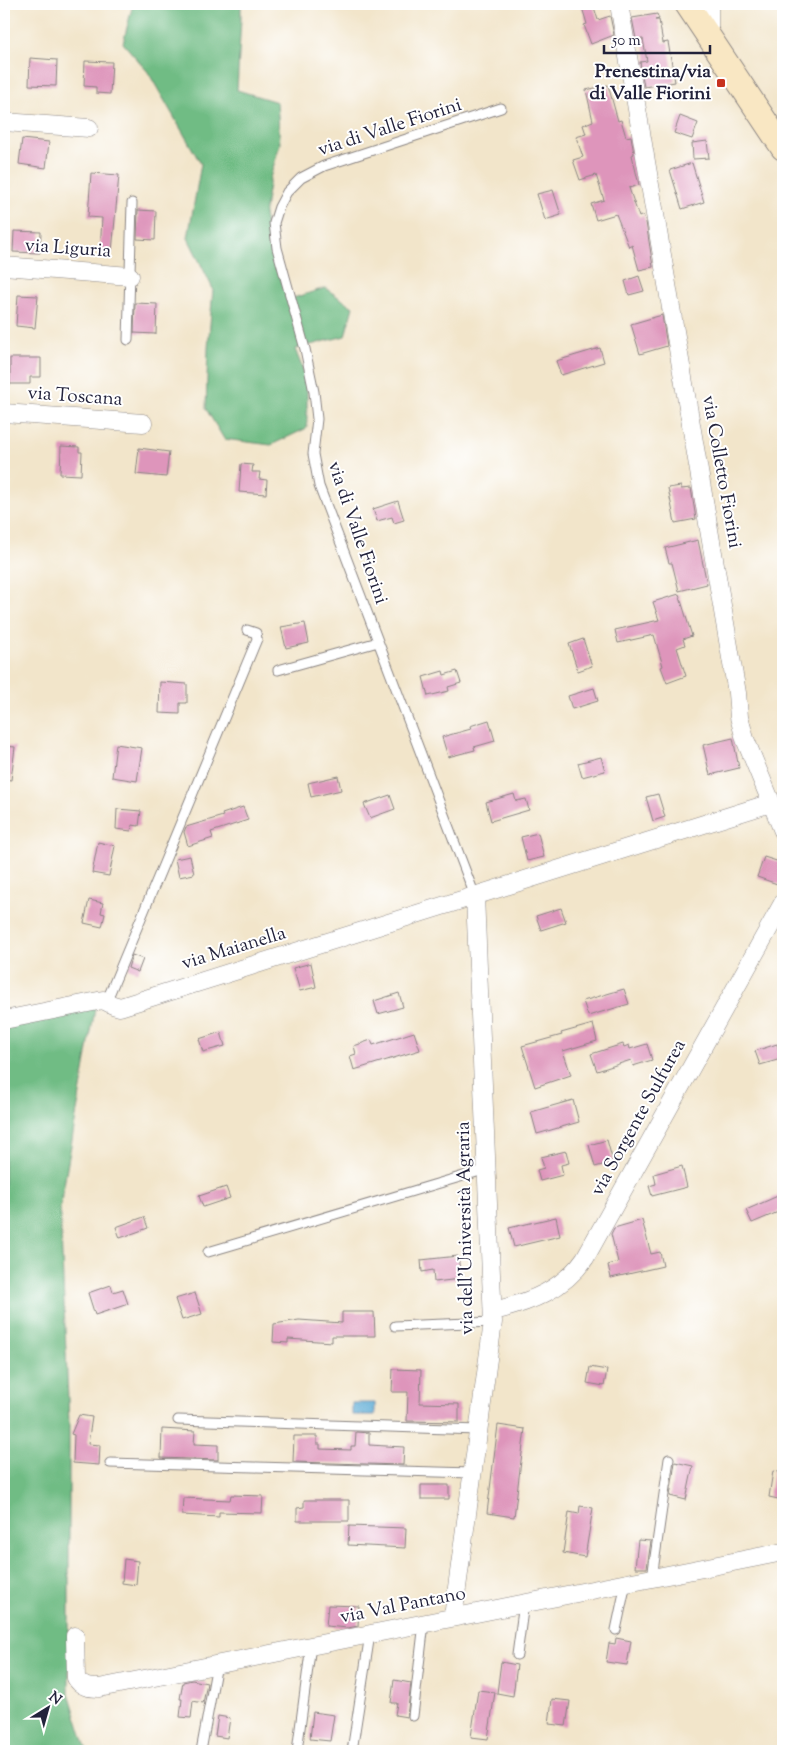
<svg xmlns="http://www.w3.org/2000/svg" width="787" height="1755" font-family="'Sorts Mill Goudy',serif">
	<rect width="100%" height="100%" fill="#fff"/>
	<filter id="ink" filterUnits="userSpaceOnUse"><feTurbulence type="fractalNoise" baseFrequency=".02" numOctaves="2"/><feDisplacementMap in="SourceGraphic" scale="10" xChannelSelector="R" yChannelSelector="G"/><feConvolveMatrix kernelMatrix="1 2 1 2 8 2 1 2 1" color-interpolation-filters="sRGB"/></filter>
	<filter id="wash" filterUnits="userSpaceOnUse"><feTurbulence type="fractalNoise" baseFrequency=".0096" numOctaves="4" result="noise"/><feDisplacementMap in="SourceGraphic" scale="20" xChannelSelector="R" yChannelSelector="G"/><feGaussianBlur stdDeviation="1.12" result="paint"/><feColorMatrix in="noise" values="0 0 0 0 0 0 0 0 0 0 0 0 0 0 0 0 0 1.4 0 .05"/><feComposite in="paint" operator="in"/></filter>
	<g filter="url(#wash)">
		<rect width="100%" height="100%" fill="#f2e5ca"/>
		<!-- forest -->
		<path fill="#70bc84" stroke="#496f60" d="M133 4H241V18L237 90 277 102 280 144 270 178 264 215 272 253 287 300 325 288 353 307 345 336 295 349 307 380V428L271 445 224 439 206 409 208 348 213 289 188 238 201 164 148 72 123 43Z
			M96 1003 60 1208 69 1423V1693L87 1751H4V1025Z"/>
		<!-- water -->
		<path fill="#59a9d3" stroke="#3e6687" d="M352 1403H375V1415H352Z"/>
		<g id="blocks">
			<!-- building -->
			<path fill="#de95bb" d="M581 4H593L598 20 610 16 614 35 591 44 584 25 587 24Z
				M657 14 659 19 655 20H659L663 43 668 42 675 82 644 87 640 62 647 61 643 39H636L632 18Z
				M30 58 57 60 56 86 29 85Z
				M85 61 112 62 110 94 96 93V87L84 86Z
				M608 85 618 121 621 120 626 137 631 136 634 154 632 155 639 185 629 188 639 217 643 215 646 222 653 267 639 270 632 245 629 247 616 214 596 220 591 204 604 200 596 175 580 180 573 160 583 157 576 137 586 134 583 125 593 121 586 90Z
				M680 116 698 123 692 139 674 133Z
				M22 139 49 142 46 168 19 164Z
				M707 141 709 158 693 159 692 143Z
				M692 163 704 202 682 209 670 170Z
				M91 173 119 175 112 252 100 251 102 218 88 217Z
				M553 190 561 215 545 220 537 194Z
				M138 210 156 211 155 240 137 239Z
				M14 231 41 232 40 253 13 252Z
				M639 276 644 291 629 295 625 281Z
				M18 295 38 296 35 328 16 326Z
				M135 303 157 304 156 334 134 333Z
				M662 315 667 346 640 354 631 324Z
				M600 348 604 362 561 375 556 361Z
				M10 358H41V377H30V384H10Z
				M61 446 79 447V452H82L81 475 60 474Z
				M139 448 169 452 166 477 136 474Z
				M241 464 253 465 252 472H260L259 479 267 480 266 494 239 492Z
				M681 486V489L691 488 696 519 675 523 668 488Z
				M398 501 404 520 394 523 392 517 377 521 373 509Z
				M698 540 707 584 679 591 672 563H669L665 548Z
				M679 594 692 636 683 639 685 645 677 648 686 676 667 683 661 667 663 666 654 635 618 643 615 630 659 620 653 602Z
				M305 623 309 643 286 648 281 627Z
				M583 639 592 666 578 671 569 644Z
				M443 671 444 675 457 671 461 683 448 687 449 691 428 696 423 677Z
				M160 682 187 684V703H180V714L159 713Z
				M594 688 598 701 572 709 568 696Z
				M489 720 495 741 474 747 475 750 448 757 442 737 471 729 470 726Z
				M733 738 739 768 710 775 703 745Z
				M116 744 142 748 137 781 112 777Z
				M4 746 15 747 11 780 4 779Z
				M601 757 605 771 582 777 578 763Z
				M338 776 341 790 311 797 308 783Z
				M514 794 516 801 526 799 529 810 491 821 486 802Z
				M658 794 665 817 653 821 646 797Z
				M390 795 395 809 370 818 364 804Z
				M243 807 248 820 211 832 213 838 188 846 184 832 186 827 223 816 222 814Z
				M117 809 141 811 139 826 132 825 131 831 116 829Z
				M538 833 544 857 527 861 521 837Z
				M98 842 115 846 109 876 92 873Z
				M190 856 194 874 179 877 175 859Z
				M764 857 783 863V886L757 877Z
				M89 900 103 903 101 913 105 914 102 927 84 923Z
				M561 908 566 922 541 930 536 916Z
				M132 955 143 959 138 972 128 968Z
				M311 963 316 987 300 991 293 968Z
				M624 989 629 1004 588 1016 583 1001Z
				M399 993 403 1007 378 1014 374 1001Z
				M593 1024 597 1041 563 1051 571 1075 535 1087 522 1046 562 1035 561 1033Z
				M221 1032 225 1046 203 1052 199 1039Z
				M414 1032 420 1050 354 1070 350 1056 356 1054 354 1046 371 1040 373 1045Z
				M623 1044 624 1047 629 1045 630 1049 647 1044 652 1060 633 1066 631 1060 597 1071 591 1054Z
				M777 1044 781 1059 760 1065 755 1051Z
				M573 1100 579 1122 537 1134 531 1112Z
				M607 1140 613 1162 595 1167 589 1145Z
				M566 1151 569 1163 561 1165 563 1175 540 1181 537 1170 544 1168 541 1157Z
				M682 1166 687 1187 652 1196 649 1186 656 1184 654 1174Z
				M226 1187 230 1198 203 1207 199 1196Z
				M780 1195 783 1201V1210L752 1223 746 1210Z
				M144 1217 148 1228 120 1238 116 1227Z
				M556 1217 560 1236 514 1247 509 1228Z
				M642 1220 651 1254 660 1252 663 1266 611 1278 608 1265 618 1262 611 1234 614 1228Z
				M458 1256 461 1279 434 1282 433 1270 422 1272 421 1260Z
				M111 1285 113 1292 123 1289 128 1304 95 1315 88 1293Z
				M195 1293 202 1314 182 1320 175 1299Z
				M342 1312H374L375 1336H332V1342L288 1339V1343L273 1342 274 1324 299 1320 342 1323Z
				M590 1367 607 1370 604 1386 587 1383Z
				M393 1369 421 1370 420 1403 459 1404V1422L407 1421 408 1392H392Z
				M79 1415 92 1417 88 1444 100 1445 99 1465 73 1463 74 1435 71 1434Z
				M498 1425 525 1429 514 1517 487 1513Z
				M162 1429 195 1431 194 1444 218 1445V1460L161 1458Z
				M356 1432 369 1433V1445L404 1447 403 1465 293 1462 294 1436H317V1444H320V1449L351 1450V1446H355Z
				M675 1462 693 1466 686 1500 670 1496Z
				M773 1471 783 1473V1500L769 1497Z
				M421 1485H449V1499H421Z
				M231 1495 263 1496 262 1513 219 1512V1517L182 1515 183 1498 230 1500Z
				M304 1500H349V1521H297V1508L304 1507Z
				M580 1506 593 1508 585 1557 563 1553 569 1512 579 1514Z
				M349 1526 406 1528 405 1548 348 1545Z
				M638 1540 651 1541 647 1568H635Z
				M124 1559 138 1561 136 1585 122 1583Z
				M328 1605 359 1606 358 1626 348 1628 326 1626Z
				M616 1638 631 1641 627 1665 606 1662 609 1643 615 1644Z
				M501 1662 517 1665 513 1696 497 1693Z
				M192 1680 207 1683 203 1703 193 1701 191 1718 180 1717 182 1699H180L183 1682Z
				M394 1680 411 1683 407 1717 395 1715 397 1703H391Z
				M478 1690 495 1692 488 1739 471 1737Z
				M552 1699 570 1701 566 1726 549 1724Z
				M313 1712 334 1715 330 1741 310 1739Z
				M218 1716 230 1718 227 1738 215 1736Z"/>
		</g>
	</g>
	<g filter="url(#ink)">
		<use href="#blocks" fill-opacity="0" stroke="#8a8482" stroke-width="1"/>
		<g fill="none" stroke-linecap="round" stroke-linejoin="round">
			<!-- service casing -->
			<g stroke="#8a8482" stroke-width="11">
				<path id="service" d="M128 340 132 203
					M278 670 378 642
					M475 896 319 486 313 454 317 419 314 392 305 349 277 248 274 223 279 207 287 192 301 178 324 166 501 108
					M107 1000 257 639 256 633 247 630
					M208 1252 487 1169
					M395 1326 493 1322
					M178 1420 478 1430
					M110 1463 473 1473
					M652 1578 669 1459
					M616 1630 626 1583
					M517 1655 524 1603
					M413 1716 424 1623
					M201 1751 217 1664
					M297 1751 311 1645
					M352 1751 370 1634"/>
			</g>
			<!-- minor casing -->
			<g stroke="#8a8482" stroke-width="19">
				<path id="minor" d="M619 4 737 693 739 717 745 739 783 831
					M709 4V36
					M4 122 89 128
					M4 266 130 276
					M4 413 143 423
					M4 1020 103 1000 113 1005 120 1007 771 803
					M494 1311C530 1302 563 1290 585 1258L783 903
					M453 1617 493 1322 475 896
					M75 1636 76 1678C81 1687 89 1688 99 1688L783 1552"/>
			</g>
			<!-- secondary casing -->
			<g stroke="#8a8482" stroke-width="26">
				<path id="secondary" d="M687 4 783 148"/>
			</g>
			<!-- service -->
			<use href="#service" stroke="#fff" stroke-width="9"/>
			<!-- minor -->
			<use href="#minor" stroke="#fff" stroke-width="18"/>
			<!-- secondary -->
			<use href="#secondary" stroke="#f9e7c3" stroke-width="24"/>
		</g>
	</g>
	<!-- markers -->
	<rect fill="#c8321e" stroke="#fff" stroke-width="2" x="716" y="78" width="10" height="10" rx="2.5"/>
	<g text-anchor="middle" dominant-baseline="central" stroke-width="4" stroke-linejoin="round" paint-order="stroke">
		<!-- poi labels -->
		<g font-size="19" font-weight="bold" fill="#22223b" stroke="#fff" text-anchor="end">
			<text x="711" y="72">Prenestina/via<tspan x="711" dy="22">di Valle Fiorini</tspan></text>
		</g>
		<!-- street labels -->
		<g font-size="19" fill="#22223b" stroke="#fff">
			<text transform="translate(390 128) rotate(-18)">via di Valle Fiorini</text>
			<text transform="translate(68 249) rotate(4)">via Liguria</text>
			<text transform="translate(75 397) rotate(4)">via Toscana</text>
			<text transform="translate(721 472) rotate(80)">via Colletto Fiorini</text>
			<text transform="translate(357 533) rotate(71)">via di Valle Fiorini</text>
			<text transform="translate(234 949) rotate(-17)">via Maianella</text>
			<text transform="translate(639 1118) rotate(-61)">via Sorgente Sulfurea</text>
			<text transform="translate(466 1228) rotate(-91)">via dell'Università Agraria</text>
			<text transform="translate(403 1606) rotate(-11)">via Val Pantano</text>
		</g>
	</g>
	<!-- margin -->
	<rect width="787" height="1755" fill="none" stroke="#fff" stroke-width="20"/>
	<!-- north arrow -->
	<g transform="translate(48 1708) rotate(37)" stroke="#ffffff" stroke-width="4" paint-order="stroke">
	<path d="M0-4L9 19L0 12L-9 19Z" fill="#22223b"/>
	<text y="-8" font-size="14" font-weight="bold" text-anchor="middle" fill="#22223b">N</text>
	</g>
	<!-- scale -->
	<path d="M604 45v8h106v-8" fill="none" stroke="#22223b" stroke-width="2.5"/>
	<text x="612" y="45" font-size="15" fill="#22223b" stroke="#ffffff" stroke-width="4" paint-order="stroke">50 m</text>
</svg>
